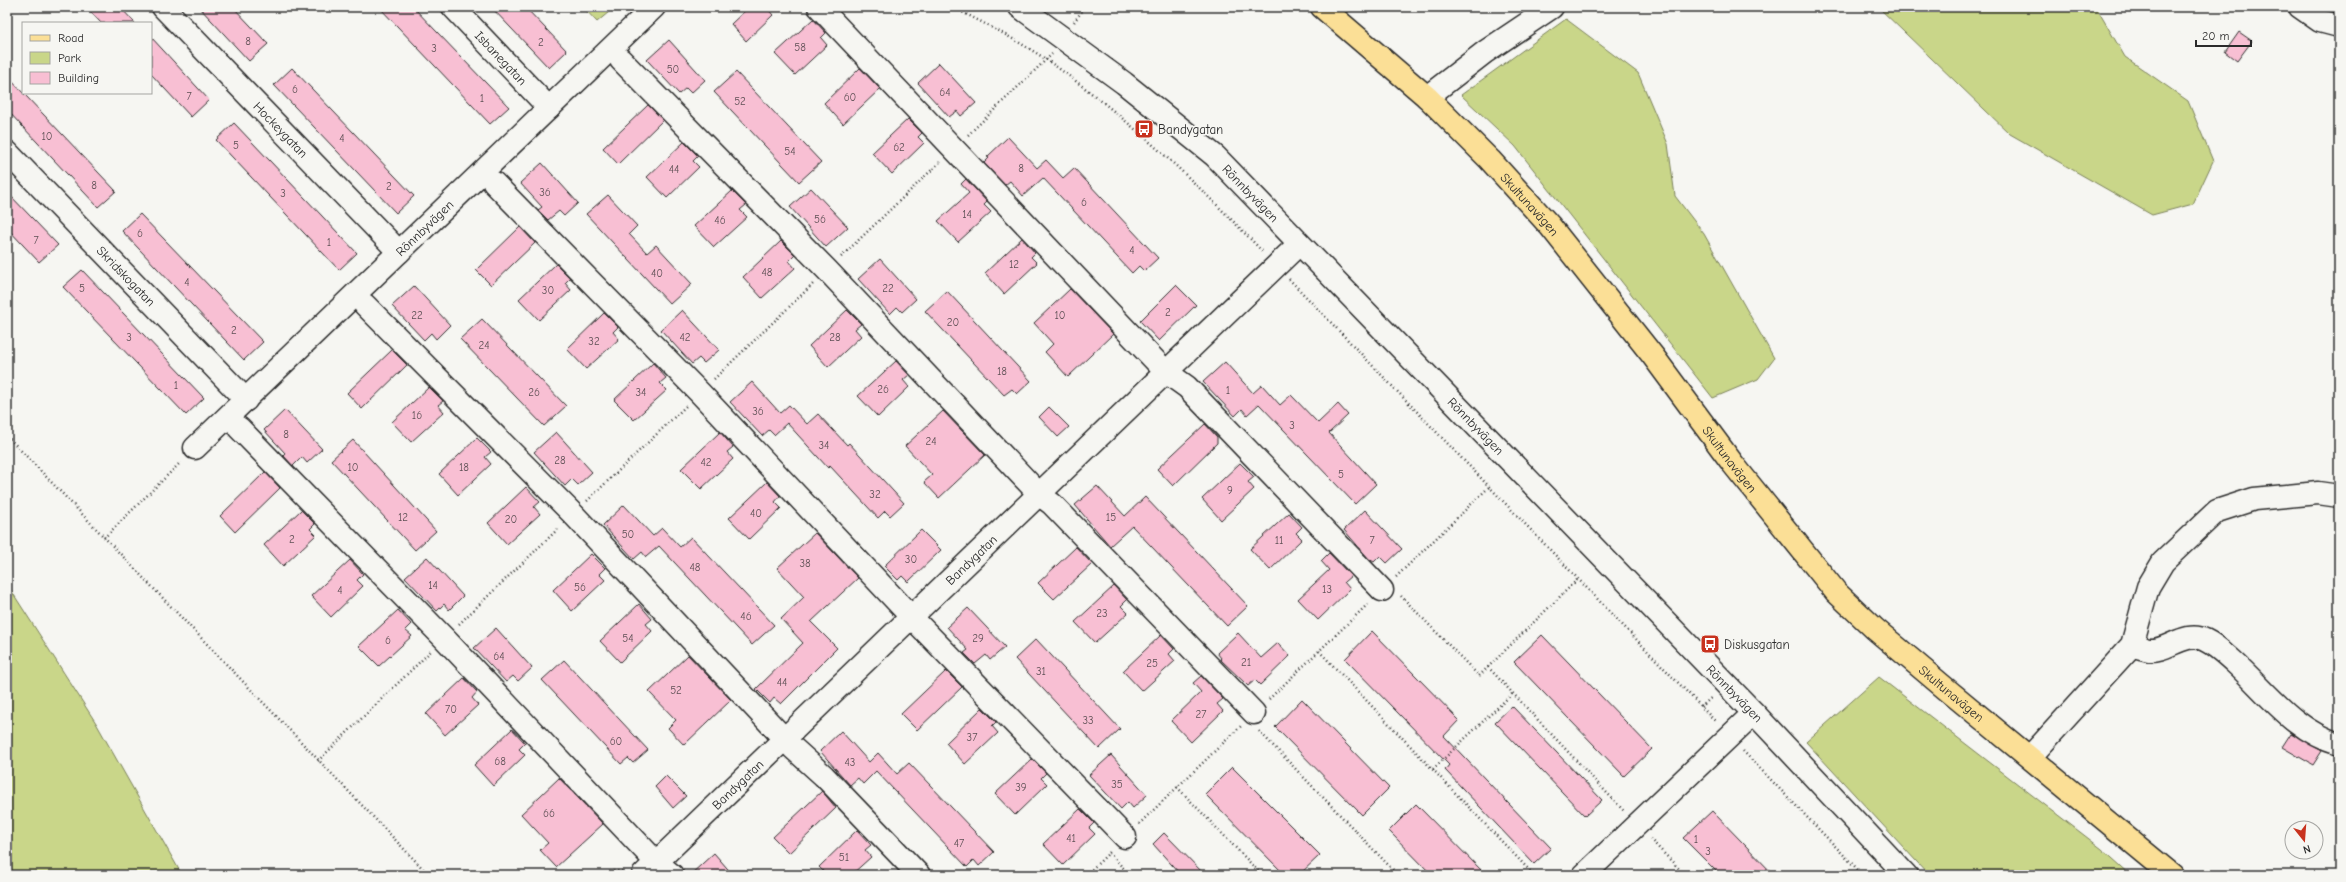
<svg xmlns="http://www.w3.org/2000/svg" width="2346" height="882" font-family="'Comic Neue',sans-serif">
	<rect width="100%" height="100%" fill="#f6f6f2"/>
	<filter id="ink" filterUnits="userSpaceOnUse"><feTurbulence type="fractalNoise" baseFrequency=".025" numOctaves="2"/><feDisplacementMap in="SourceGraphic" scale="8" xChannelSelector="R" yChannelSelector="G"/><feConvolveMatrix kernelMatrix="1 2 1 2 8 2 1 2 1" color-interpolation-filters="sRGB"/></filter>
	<g filter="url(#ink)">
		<!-- green -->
		<path fill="#c9d689" stroke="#7a805a" d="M583 7H615L597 22Z
			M1878 7H2096L2125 57 2188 101 2213 161 2193 204 2152 215 2010 134Z
			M1566 19 1638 73 1668 144 1675 196 1704 234 1774 358 1758 379 1713 398 1515 146 1461 95Z
			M7 584 96 723 182 875H7Z
			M1879 677 2102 849 2131 875H1929L1806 742Z"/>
		<!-- building -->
		<path fill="#f8bfd3" stroke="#2b2b2b" d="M86 7H120L135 23H101Z
			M199 7H233L268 44 249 61Z
			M379 7H413L509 107 490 124Z
			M491 7H525L567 51 549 68Z
			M749 7H766L773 15 746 41 731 24Z
			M813 19 826 33 821 38 827 45 795 75 775 54Z
			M2239 32 2252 41 2237 61 2225 52Z
			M151 37 209 100 191 117 151 74Z
			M669 40 705 80 691 93 686 88 679 94 647 60Z
			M939 63 976 103 961 116 957 111 949 117 918 83Z
			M292 68 414 196 396 213 274 85Z
			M860 68 880 89 843 124 824 103Z
			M736 72 821 162 799 182 714 92Z
			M7 76 116 191 98 207 7 110Z
			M648 105 663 120 618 164 603 148Z
			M908 119 922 133 918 137 924 143 892 174 872 153Z
			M234 123 357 253 339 270 216 140Z
			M1008 137 1037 168 1046 160 1063 178 1074 168 1158 258 1144 271 1139 266 1132 273 1043 178 1023 196 1010 181 1005 185 984 163 989 158 987 157Z
			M684 142 698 156 693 161 699 167 667 198 647 177Z
			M542 163 578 203 564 216 559 211 548 220 538 210 542 207 520 183Z
			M966 179 987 202 984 205 991 212 958 242 938 221 969 193 961 184Z
			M811 188 848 227 826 247 790 207Z
			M732 191 746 205 740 210 747 217 714 247 694 226Z
			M7 192 58 245 39 262 7 228Z
			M608 195 637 226 629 234 647 253 656 245 692 284 670 304 586 214Z
			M140 214 263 342 244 360 122 231Z
			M520 227 535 243 491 285 476 270Z
			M1022 238 1035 253 1031 257 1037 263 1004 294 985 273Z
			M781 241 795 255 789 261 795 268 762 298 743 277Z
			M880 259 916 299 902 312 897 307 890 314 858 279Z
			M556 264 570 278 565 283 571 290 539 320 519 299Z
			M82 270 204 398 186 415 63 287Z
			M1176 285 1196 305 1159 341 1140 321Z
			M414 286 450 325 436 339 431 333 424 340 392 306Z
			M1070 289 1113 334 1068 377 1045 352 1053 344 1034 323Z
			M947 291 1031 381 1017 394 1012 389 1004 395 925 311Z
			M682 310 719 350 704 363 699 358 692 364 661 330Z
			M847 310 861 324 855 329 861 336 828 367 809 346Z
			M604 313 618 327 613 332 619 339 586 369 567 349Z
			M482 319 566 406 544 426 460 339Z
			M392 350 407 365 362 409 347 393Z
			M896 361 909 375 903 380 909 387 878 417 858 396Z
			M1225 362 1253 393 1262 385 1280 405 1291 395 1318 423 1338 404 1348 415 1329 433 1376 484 1355 504 1259 404 1247 415 1242 409 1235 416 1203 382Z
			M653 363 666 378 660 383 667 390 634 420 614 400Z
			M752 382 780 413 789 405 807 424 818 414 847 445 849 443 904 503 890 516 885 511 878 518 830 466 828 468 787 423 774 435 769 430 762 436 730 402Z
			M429 387 443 401 438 405 444 412 411 442 392 422Z
			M1049 407 1069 427 1058 437 1039 417Z
			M285 410 322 449 307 463 302 457 293 466 283 455 285 453 264 430Z
			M943 411 985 455 939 498 924 482 932 475 905 446Z
			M1205 424 1217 437V443L1173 486 1157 469Z
			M556 432 592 472 578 485 572 479 565 486 534 452Z
			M720 432 733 447 727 452 733 459 701 489 681 469Z
			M477 438 491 452 485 457 491 464 458 495 439 474Z
			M353 440 436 531 415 550 331 460Z
			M1240 463 1254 477 1248 482 1254 489 1221 520 1202 499Z
			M265 472 280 488 235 532 220 516Z
			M767 482 780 496 775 502 781 508 749 539 729 518Z
			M1097 486 1125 516 1145 497 1248 606 1227 626 1132 526 1110 546 1075 505Z
			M526 487 540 502 534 507 540 514 507 544 488 523Z
			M624 505 653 536 662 528 680 547 691 537 774 625 752 645 659 546 646 557 642 552 634 559 603 525Z
			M301 510 315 524 310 529 316 535 283 566 264 545Z
			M1365 510 1402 549 1387 563 1380 556 1374 562 1369 559 1344 530Z
			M1289 513 1302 527 1296 533 1302 539 1270 570 1250 549Z
			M921 530 941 550 908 582 902 576 898 580 884 566Z
			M815 533 858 578 811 622 837 648 781 704 774 698 770 703 756 689 803 643 781 619 804 597 777 568Z
			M1076 547 1092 564 1054 599 1038 583Z
			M1329 553 1351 576 1344 582 1350 589 1318 620 1298 599 1329 570 1321 561Z
			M591 554 605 568 599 574 605 580 572 611 553 590Z
			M427 557 463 596 449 610 444 604 437 611 405 577Z
			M350 560 363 574 357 580 363 586 331 617 311 596Z
			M1114 586 1127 600 1121 606 1128 613 1095 643 1075 622Z
			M639 604 652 619 646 624 652 631 620 662 600 641Z
			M968 608 1005 647 990 660 986 655 975 664 964 653 968 650 947 627Z
			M398 610 411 624 405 630 412 636 379 666 359 646Z
			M496 628 532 668 518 681 513 676 506 682 474 648Z
			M1372 631 1459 720 1444 736 1551 848 1534 864 1445 770 1449 765 1345 659Z
			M1238 633 1261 658 1278 643 1290 656 1260 685 1255 680 1248 686 1220 659 1221 658 1217 653Z
			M1161 635 1174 649 1169 654 1175 661 1142 691 1123 671Z
			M1542 635 1652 749 1624 776 1514 662Z
			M1036 639 1120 729 1099 749 1015 659Z
			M688 655 731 700 684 745 668 728 676 720 649 692Z
			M564 660 648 750 633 763 628 758 621 764 542 680Z
			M946 671 962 687 917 730 901 714Z
			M1201 676 1223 699 1217 704 1223 711 1191 742 1171 721 1201 692 1193 683Z
			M464 678 477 692 472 698 478 705 445 735 426 714Z
			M1302 699 1389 788 1362 815 1275 727Z
			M1512 706 1602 800 1585 816 1495 722Z
			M982 708 996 722 992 726 998 733 965 764 946 743Z
			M512 729 525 743 519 749 525 755 493 786 474 765Z
			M841 731 869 762 878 753 897 774 909 763 994 852 979 866 974 860 967 867 876 771 863 784 858 778 850 785 820 751Z
			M2291 733 2322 751 2313 765 2282 747Z
			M1111 755 1147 795 1133 808 1128 802 1121 809 1089 775Z
			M1032 759 1046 773 1041 778 1047 784 1015 815 995 794Z
			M1232 767 1320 855 1299 875H1285L1205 794Z
			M666 776 686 796 673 808 655 787Z
			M559 778 603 824 556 867 540 850 548 843 521 814Z
			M822 791 836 808 789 853 773 837Z
			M1416 804 1486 875H1432L1389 831Z
			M1080 809 1094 823 1089 828 1095 834 1063 865 1043 844Z
			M1712 811 1774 875H1720L1683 838Z
			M857 830 871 845 865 850 871 857 851 875H827L819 867Z
			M1164 833 1205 875H1181L1153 844Z
			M714 853 733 875H690Z"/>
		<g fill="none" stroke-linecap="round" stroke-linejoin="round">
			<!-- minor casing -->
			<g stroke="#2b2b2b" stroke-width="25">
				<g id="minor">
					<path id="s1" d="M163 7 399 252"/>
					<path id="s2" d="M453 7 549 108"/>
					<path d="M819 7 1166 372 1187 387 1382 590"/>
					<path id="s3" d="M1020 7 1124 83 1215 156 1754 713 1906 875"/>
					<path d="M2300 7 2320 21 2339 26"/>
					<path d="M621 60 827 270 1040 495 1052 504 1254 713"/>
					<path d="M1427 97 1485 52 1552 7"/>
					<path id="s4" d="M7 152 246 400"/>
					<path d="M494 183 700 393 921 627 1125 837"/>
					<path d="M365 305 573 514 793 748 824 776 919 875"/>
					<path d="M239 428 444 638 656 862 672 875"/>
					<path id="s5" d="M195 448 654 7"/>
					<path d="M2132 645C2137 647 2144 649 2149 650 2167 652 2185 630 2205 640 2216 645 2225 654 2234 662 2267 692 2294 731 2339 744"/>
					<path d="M2030 757 2132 645 2148 587 2163 562 2217 511 2254 499 2318 493 2339 496"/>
					<path id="s6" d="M643 875 1299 244"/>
					<path d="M1584 875 1754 713"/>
				</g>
			</g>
			<!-- major casing -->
			<g stroke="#2b2b2b" stroke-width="25">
				<g id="major">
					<path id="s7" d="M1322 7 1427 97 1490 160 1550 226 1653 356 1733 464 1836 592 1875 629 1945 688 2172 875"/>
				</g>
			</g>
			<!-- path -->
			<path stroke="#2b2b2b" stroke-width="2.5" stroke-dasharray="1 3" stroke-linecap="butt" d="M952 7C984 23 1017 40 1047 60 1126 116 1196 182 1262 251
				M1074 22 1085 7
				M968 135 1052 54
				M841 257 940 162
				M1289 279 1716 722
				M714 379 813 284
				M7 436 429 875
				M587 501 686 406
				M104 538 181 462
				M1396 577 1489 487
				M1401 596 1479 676 1578 579
				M459 624 559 528
				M1319 651 1534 875
				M1488 667 1624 811
				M1269 699 1368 604
				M1701 707 1711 698
				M1259 731 1398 875
				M1743 751 1863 875
				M318 761 431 651
				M1433 769 1513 693
				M1177 787 1262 875
				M1139 824 1241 726
				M1650 839 1685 875
				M1109 853 1130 875
				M607 875 611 871H623
				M1086 875 1111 851"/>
			<!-- minor -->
			<use href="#minor" stroke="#f6f6f2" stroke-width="22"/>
			<!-- major -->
			<use href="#major" stroke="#fbdf96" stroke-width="22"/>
		</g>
	</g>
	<!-- icons -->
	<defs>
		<g id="bus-square" transform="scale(1)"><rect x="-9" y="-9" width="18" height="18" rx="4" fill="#c8321e" stroke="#f6f6f2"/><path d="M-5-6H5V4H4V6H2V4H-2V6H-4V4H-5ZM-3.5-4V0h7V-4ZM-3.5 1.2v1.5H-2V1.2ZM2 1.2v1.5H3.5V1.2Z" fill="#fff"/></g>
	</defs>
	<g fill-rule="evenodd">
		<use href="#bus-square" x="1144" y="129"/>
		<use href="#bus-square" x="1710" y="644"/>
	</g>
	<g text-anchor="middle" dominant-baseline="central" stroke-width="3.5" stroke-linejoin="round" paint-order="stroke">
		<!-- number labels -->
		<g font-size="11" fill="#5e5055">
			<text x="248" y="41">8</text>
			<text x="541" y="42">2</text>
			<text x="800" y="47">58</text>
			<text x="434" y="48">3</text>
			<text x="673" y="69">50</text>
			<text x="295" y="89">6</text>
			<text x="945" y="92">64</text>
			<text x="189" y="96">7</text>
			<text x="850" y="97">60</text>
			<text x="482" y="98">1</text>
			<text x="740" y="101">52</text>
			<text x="47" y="136">10</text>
			<text x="342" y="138">4</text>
			<text x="236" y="145">5</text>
			<text x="899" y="147">62</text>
			<text x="790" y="151">54</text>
			<text x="1021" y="168">8</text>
			<text x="674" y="169">44</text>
			<text x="94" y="185">8</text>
			<text x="389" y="186">2</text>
			<text x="545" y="192">36</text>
			<text x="283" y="193">3</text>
			<text x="1084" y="202">6</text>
			<text x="967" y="214">14</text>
			<text x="820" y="219">56</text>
			<text x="720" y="220">46</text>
			<text x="140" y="233">6</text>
			<text x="36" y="240">7</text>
			<text x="329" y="242">1</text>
			<text x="1132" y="250">4</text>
			<text x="1014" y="264">12</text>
			<text x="767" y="272">48</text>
			<text x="657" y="273">40</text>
			<text x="187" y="282">4</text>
			<text x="82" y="288">5</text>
			<text x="888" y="288">22</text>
			<text x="548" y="290">30</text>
			<text x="1168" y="312">2</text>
			<text x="417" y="315">22</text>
			<text x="1060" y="315">10</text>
			<text x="953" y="322">20</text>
			<text x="234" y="330">2</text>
			<text x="129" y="337">3</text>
			<text x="685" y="337">42</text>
			<text x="835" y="337">28</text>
			<text x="594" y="341">32</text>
			<text x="484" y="345">24</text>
			<text x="1002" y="371">18</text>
			<text x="176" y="385">1</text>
			<text x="883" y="389">26</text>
			<text x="1228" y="390">1</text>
			<text x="534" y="392">26</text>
			<text x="641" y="392">34</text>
			<text x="758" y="411">36</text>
			<text x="417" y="415">16</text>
			<text x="1292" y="425">3</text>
			<text x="286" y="434">8</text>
			<text x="931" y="441">24</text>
			<text x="824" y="445">34</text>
			<text x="560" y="460">28</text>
			<text x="706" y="462">42</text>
			<text x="353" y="467">10</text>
			<text x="464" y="467">18</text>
			<text x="1341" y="474">5</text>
			<text x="1230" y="490">9</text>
			<text x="875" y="494">32</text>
			<text x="756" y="513">40</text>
			<text x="403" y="517">12</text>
			<text x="1111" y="517">15</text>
			<text x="511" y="519">20</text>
			<text x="628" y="534">50</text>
			<text x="292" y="539">2</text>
			<text x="1279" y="540">11</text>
			<text x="1372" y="540">7</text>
			<text x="911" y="559">30</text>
			<text x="805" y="563">38</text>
			<text x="695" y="567">48</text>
			<text x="433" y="585">14</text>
			<text x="580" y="587">56</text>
			<text x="1327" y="589">13</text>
			<text x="340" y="590">4</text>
			<text x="1102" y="613">23</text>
			<text x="746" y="616">46</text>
			<text x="628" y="638">54</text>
			<text x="978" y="638">29</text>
			<text x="388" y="640">6</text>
			<text x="499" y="656">64</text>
			<text x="1246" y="662">21</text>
			<text x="1152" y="663">25</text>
			<text x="1041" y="671">31</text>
			<text x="782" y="682">44</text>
			<text x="676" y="690">52</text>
			<text x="451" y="709">70</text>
			<text x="1201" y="714">27</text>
			<text x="1088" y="720">33</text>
			<text x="972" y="737">37</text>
			<text x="616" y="741">60</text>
			<text x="500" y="761">68</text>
			<text x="850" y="762">43</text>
			<text x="1117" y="784">35</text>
			<text x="1021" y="787">39</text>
			<text x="549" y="813">66</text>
			<text x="1071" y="838">41</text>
			<text x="1696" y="839">1</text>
			<text x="959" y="843">47</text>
			<text x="1708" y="851">3</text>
			<text x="844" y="857">51</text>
		</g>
		<!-- street labels -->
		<g font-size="13" fill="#2b2b2b" stroke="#f6f6f2">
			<text stroke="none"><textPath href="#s2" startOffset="70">Isbanegatan</textPath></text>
			<text stroke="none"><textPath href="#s1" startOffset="170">Hockeygatan</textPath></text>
			<text stroke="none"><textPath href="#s3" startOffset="297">Rönnbyvägen</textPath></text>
			<text stroke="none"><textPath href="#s7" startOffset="287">Skultunavägen</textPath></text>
			<text stroke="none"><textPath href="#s5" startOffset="318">Rönnbyvägen</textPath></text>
			<text stroke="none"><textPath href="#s4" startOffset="172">Skridskogatan</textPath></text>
			<text stroke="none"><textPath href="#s3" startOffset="621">Rönnbyvägen</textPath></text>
			<text stroke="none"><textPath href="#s7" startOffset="611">Skultunavägen</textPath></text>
			<text stroke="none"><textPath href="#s6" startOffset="455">Bandygatan</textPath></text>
			<text stroke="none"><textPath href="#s7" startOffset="935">Skultunavägen</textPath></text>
			<text stroke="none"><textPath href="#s3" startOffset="993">Rönnbyvägen</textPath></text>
			<text stroke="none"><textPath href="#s6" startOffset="131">Bandygatan</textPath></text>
		</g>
		<!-- poi labels -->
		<g font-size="13" fill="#2b2b2b" stroke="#f6f6f2" text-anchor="start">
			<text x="1158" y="129">Bandygatan</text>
			<text x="1724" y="644">Diskusgatan</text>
		</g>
	</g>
	<!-- margin -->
	<rect width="2346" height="882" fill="none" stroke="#f6f6f2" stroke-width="24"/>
	<rect x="12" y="12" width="2322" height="858" fill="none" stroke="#2b2b2b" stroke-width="1.5" filter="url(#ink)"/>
	<!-- legend -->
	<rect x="22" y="22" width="130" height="72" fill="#f6f6f2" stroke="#a5a5a2"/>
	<rect x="30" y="35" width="20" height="6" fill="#fbdf96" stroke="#a5a5a2"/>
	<text x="58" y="42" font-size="12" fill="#2b2b2b">Road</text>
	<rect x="30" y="52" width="20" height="12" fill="#c9d689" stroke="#a5a5a2"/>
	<text x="58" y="62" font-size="12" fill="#2b2b2b">Park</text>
	<rect x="30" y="72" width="20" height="12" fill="#f8bfd3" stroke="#a5a5a2"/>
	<text x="58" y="82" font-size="12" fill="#2b2b2b">Building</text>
	<!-- north arrow -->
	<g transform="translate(2304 840) rotate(163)"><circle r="19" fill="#f6f6f2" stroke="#a5a5a2"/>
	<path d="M0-3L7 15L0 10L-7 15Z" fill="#c8321e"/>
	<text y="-6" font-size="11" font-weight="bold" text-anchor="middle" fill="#2b2b2b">N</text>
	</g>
	<!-- scale -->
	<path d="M2196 40v6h55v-6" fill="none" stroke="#2b2b2b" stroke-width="2"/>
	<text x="2202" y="40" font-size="12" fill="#2b2b2b" stroke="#f6f6f2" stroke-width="3" paint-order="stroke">20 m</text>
</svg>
